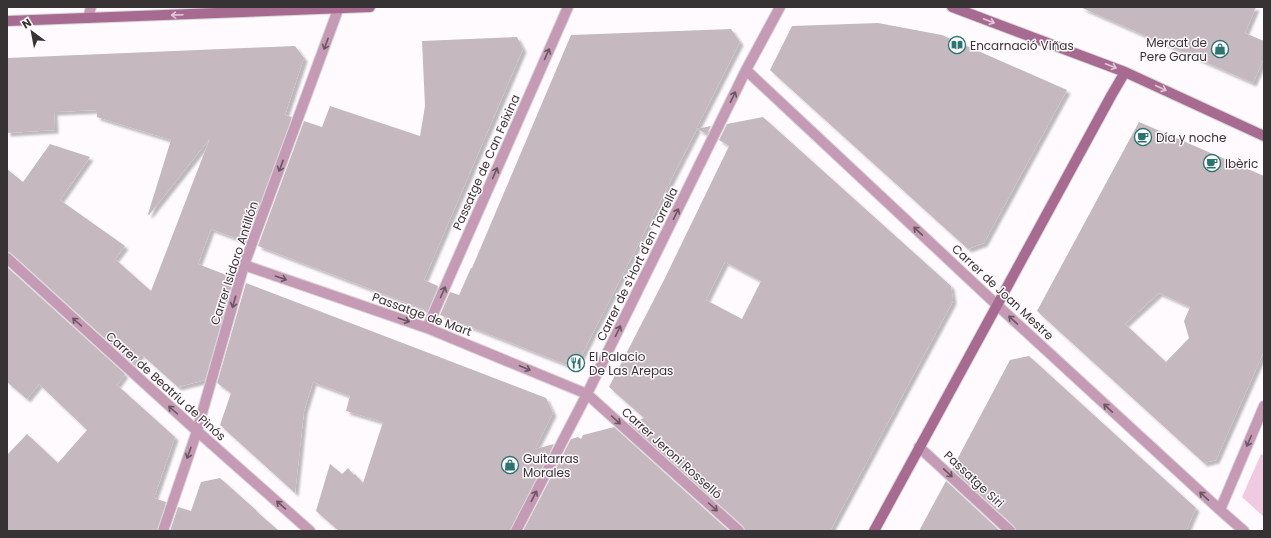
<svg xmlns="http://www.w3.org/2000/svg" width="1271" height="538" font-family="Poppins,sans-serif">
	<defs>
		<filter id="shadow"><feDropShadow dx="3.5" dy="3.5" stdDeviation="1" flood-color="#0004"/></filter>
	</defs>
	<rect width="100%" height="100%" fill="#fffafd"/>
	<!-- green -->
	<path fill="#f0cae1" d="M1261 454 1264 456V517L1242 497Z"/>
	<!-- building -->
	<path fill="#c5b8bf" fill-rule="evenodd" filter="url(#shadow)" d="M1080 7H1256L1245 33 1264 41V58L1253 83Z
		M878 23 942 35 1067 90 984 243 968 249 770 70 792 26Z
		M731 29 740 42 696 129 711 126 707 134 697 129 575 368 440 315 450 292 459 295 471 268H472L571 35Z
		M517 37 523 49 424 280 438 286 428 311 258 246 304 121 322 127 330 106 420 136 425 106 422 41Z
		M295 46 304 58 285 115 292 117 246 242 211 229 198 264 234 278 205 380 178 387 141 354 133 364 11 253 7 252V169L23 182 50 144 90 157 60 200 125 246 115 259 151 291 210 138 149 215 148 214 171 140 97 117V110L54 112 55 130 7 133V58Z
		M763 117 951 286 953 301 830 531H745L743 526 628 423 644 418 609 387 665 278 729 146 719 140 727 124ZM725 262 761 281 742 319 706 300Z
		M1139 122 1264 176V351L1216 460 1204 463 1037 311ZM1159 293 1190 307 1184 321 1189 338 1166 362 1125 324Z
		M7 267 125 374 117 385 175 437 154 498 166 502 157 531H7V455L27 434 58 463 87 430 39 384 27 399 7 382Z
		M246 283 546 398 553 413 535 449 554 444 510 531H339L316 511 330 464 342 474 348 468 354 475 355 474 363 483 383 422 346 411 350 396 313 382 304 411 295 493 220 425 231 393 217 383Z
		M1029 356 1196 508 1186 531H1016L1014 526 952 469 1010 360Z
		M614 427 729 531H523L571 439 578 437 581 439 583 435Z
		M220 478 257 511H256L279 531H170L178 507 191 511 201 482Z
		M946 481 1000 531H919Z"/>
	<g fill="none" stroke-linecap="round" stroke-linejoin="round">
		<!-- street casing -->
		<g stroke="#dbd6d9" stroke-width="12">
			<path id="street" d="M88 18 91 7
				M746 70 997 305 1220 510 1244 531
				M7 258 197 431 310 531
				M244 265 427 328 587 394 739 531
				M427 328 568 7
				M919 447 1010 531
				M1220 510 1264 406
				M163 531 197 431 244 265 339 7
				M516 531 587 394 746 70 780 7"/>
		</g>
		<!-- secondary casing -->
		<g stroke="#dbd6d9" stroke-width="12">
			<path id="secondary" d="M952 7 1125 72 1264 136
				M7 21 370 7
				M874 531 1111 96 1125 72"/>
		</g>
		<!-- street -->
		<use href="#street" stroke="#c59ab4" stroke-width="10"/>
		<!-- secondary -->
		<use href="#secondary" stroke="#a76b91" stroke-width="10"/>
	</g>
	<!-- one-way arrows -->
	<defs><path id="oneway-shaft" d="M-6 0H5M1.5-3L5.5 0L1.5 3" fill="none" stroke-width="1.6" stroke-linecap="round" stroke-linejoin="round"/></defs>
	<g stroke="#e0c8d7">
		<use href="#oneway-shaft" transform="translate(177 15) rotate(178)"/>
		<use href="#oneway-shaft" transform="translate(989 21) rotate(21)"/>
		<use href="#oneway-shaft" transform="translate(1111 66) rotate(21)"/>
		<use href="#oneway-shaft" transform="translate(1161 88) rotate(25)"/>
	</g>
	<g stroke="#695661">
		<use href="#oneway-shaft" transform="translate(326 44) rotate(110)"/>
		<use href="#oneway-shaft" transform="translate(547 54) rotate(-66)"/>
		<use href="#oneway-shaft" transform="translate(733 97) rotate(-64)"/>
		<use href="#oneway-shaft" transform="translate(281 166) rotate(110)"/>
		<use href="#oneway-shaft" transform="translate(495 173) rotate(-66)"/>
		<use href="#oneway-shaft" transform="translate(676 214) rotate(-64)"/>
		<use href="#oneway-shaft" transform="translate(918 231) rotate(-137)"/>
		<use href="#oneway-shaft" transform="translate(281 278) rotate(19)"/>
		<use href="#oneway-shaft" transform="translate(443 292) rotate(-66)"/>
		<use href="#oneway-shaft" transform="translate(234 302) rotate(106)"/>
		<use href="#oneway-shaft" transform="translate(404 320) rotate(19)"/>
		<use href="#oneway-shaft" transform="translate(1013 320) rotate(-137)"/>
		<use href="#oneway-shaft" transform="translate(77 322) rotate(-138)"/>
		<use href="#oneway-shaft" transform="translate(618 331) rotate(-64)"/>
		<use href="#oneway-shaft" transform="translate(525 368) rotate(23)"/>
		<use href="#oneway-shaft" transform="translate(1108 408) rotate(-137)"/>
		<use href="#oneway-shaft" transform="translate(173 410) rotate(-138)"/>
		<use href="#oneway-shaft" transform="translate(616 420) rotate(42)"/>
		<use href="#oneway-shaft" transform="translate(1249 441) rotate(113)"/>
		<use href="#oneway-shaft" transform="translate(189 453) rotate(109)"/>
		<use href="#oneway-shaft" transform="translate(948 473) rotate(43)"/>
		<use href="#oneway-shaft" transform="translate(534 496) rotate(-63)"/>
		<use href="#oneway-shaft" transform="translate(1204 496) rotate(-137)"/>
		<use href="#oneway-shaft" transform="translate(281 505) rotate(-139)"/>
		<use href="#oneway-shaft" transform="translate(713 507) rotate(42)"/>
	</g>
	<!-- icons -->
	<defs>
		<g id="library-ring" transform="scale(0.9)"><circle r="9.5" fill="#fffafd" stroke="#2a7471" stroke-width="1.5"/><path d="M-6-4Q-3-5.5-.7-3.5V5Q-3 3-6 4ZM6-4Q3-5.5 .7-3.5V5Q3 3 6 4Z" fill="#2a7471"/></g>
		<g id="shop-ring" transform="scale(0.9)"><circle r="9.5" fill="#fffafd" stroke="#2a7471" stroke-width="1.5"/><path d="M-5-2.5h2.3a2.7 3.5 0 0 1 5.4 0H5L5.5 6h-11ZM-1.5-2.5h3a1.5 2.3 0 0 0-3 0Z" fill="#2a7471"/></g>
		<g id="cafe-ring" transform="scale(0.9)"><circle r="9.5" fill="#fffafd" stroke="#2a7471" stroke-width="1.5"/><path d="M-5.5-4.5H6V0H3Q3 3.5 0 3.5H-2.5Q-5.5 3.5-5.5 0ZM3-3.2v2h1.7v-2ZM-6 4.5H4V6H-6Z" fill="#2a7471"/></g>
		<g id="restaurant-ring" transform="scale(0.9)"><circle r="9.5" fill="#fffafd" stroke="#2a7471" stroke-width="1.5"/><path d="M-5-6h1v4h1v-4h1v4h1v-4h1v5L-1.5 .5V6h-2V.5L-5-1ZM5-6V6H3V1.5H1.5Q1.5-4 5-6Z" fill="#2a7471"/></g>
	</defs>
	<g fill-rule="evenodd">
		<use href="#library-ring" x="957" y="45"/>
		<use href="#shop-ring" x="1220" y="49"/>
		<use href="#cafe-ring" x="1143" y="137"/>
		<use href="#cafe-ring" x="1212" y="163"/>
		<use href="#restaurant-ring" x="576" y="363"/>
		<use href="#shop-ring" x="510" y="465"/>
	</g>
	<g text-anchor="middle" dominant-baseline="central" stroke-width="3" stroke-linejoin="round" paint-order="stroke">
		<!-- poi labels -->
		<g font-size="12" fill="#373234" stroke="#fffafd" text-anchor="start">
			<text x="1207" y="42" text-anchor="end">Mercat de<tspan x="1207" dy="14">Pere Garau</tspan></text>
			<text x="970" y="45">Encarnació Viñas</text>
			<text x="1156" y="137">Día y noche</text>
			<text x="1225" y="163">Ibèric</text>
			<text x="589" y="356">El Palacio<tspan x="589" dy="14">De Las Arepas</tspan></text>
			<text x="523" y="458">Guitarras<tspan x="523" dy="14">Morales</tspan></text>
		</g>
		<!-- street labels -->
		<g font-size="12" fill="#373234" stroke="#fffafd">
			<text transform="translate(486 162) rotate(-66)">Passatge de Can Feixina</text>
			<text transform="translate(234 263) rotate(-72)">Carrer Isidoro Antillón</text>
			<text transform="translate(637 264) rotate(-64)">Carrer de s'Hort d'en Torrella</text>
			<text transform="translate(1003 292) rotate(43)">Carrer de Joan Mestre</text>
			<text transform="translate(422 314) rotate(20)">Passatge de Mart</text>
			<text transform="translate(166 386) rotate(42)">Carrer de Beatriu de Pinós</text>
			<text transform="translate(672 453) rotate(42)">Carrer Jeroni Rosselló</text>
			<text transform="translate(974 479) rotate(43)">Passatge Siri</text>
		</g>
	</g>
	<!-- border -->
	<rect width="1271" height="538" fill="none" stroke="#373234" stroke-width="16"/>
	<!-- north arrow -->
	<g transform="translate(32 32) rotate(328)" stroke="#fffafd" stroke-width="3" paint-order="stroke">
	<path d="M0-3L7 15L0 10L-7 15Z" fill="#373234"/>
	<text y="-6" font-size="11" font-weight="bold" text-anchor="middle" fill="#373234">N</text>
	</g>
</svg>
